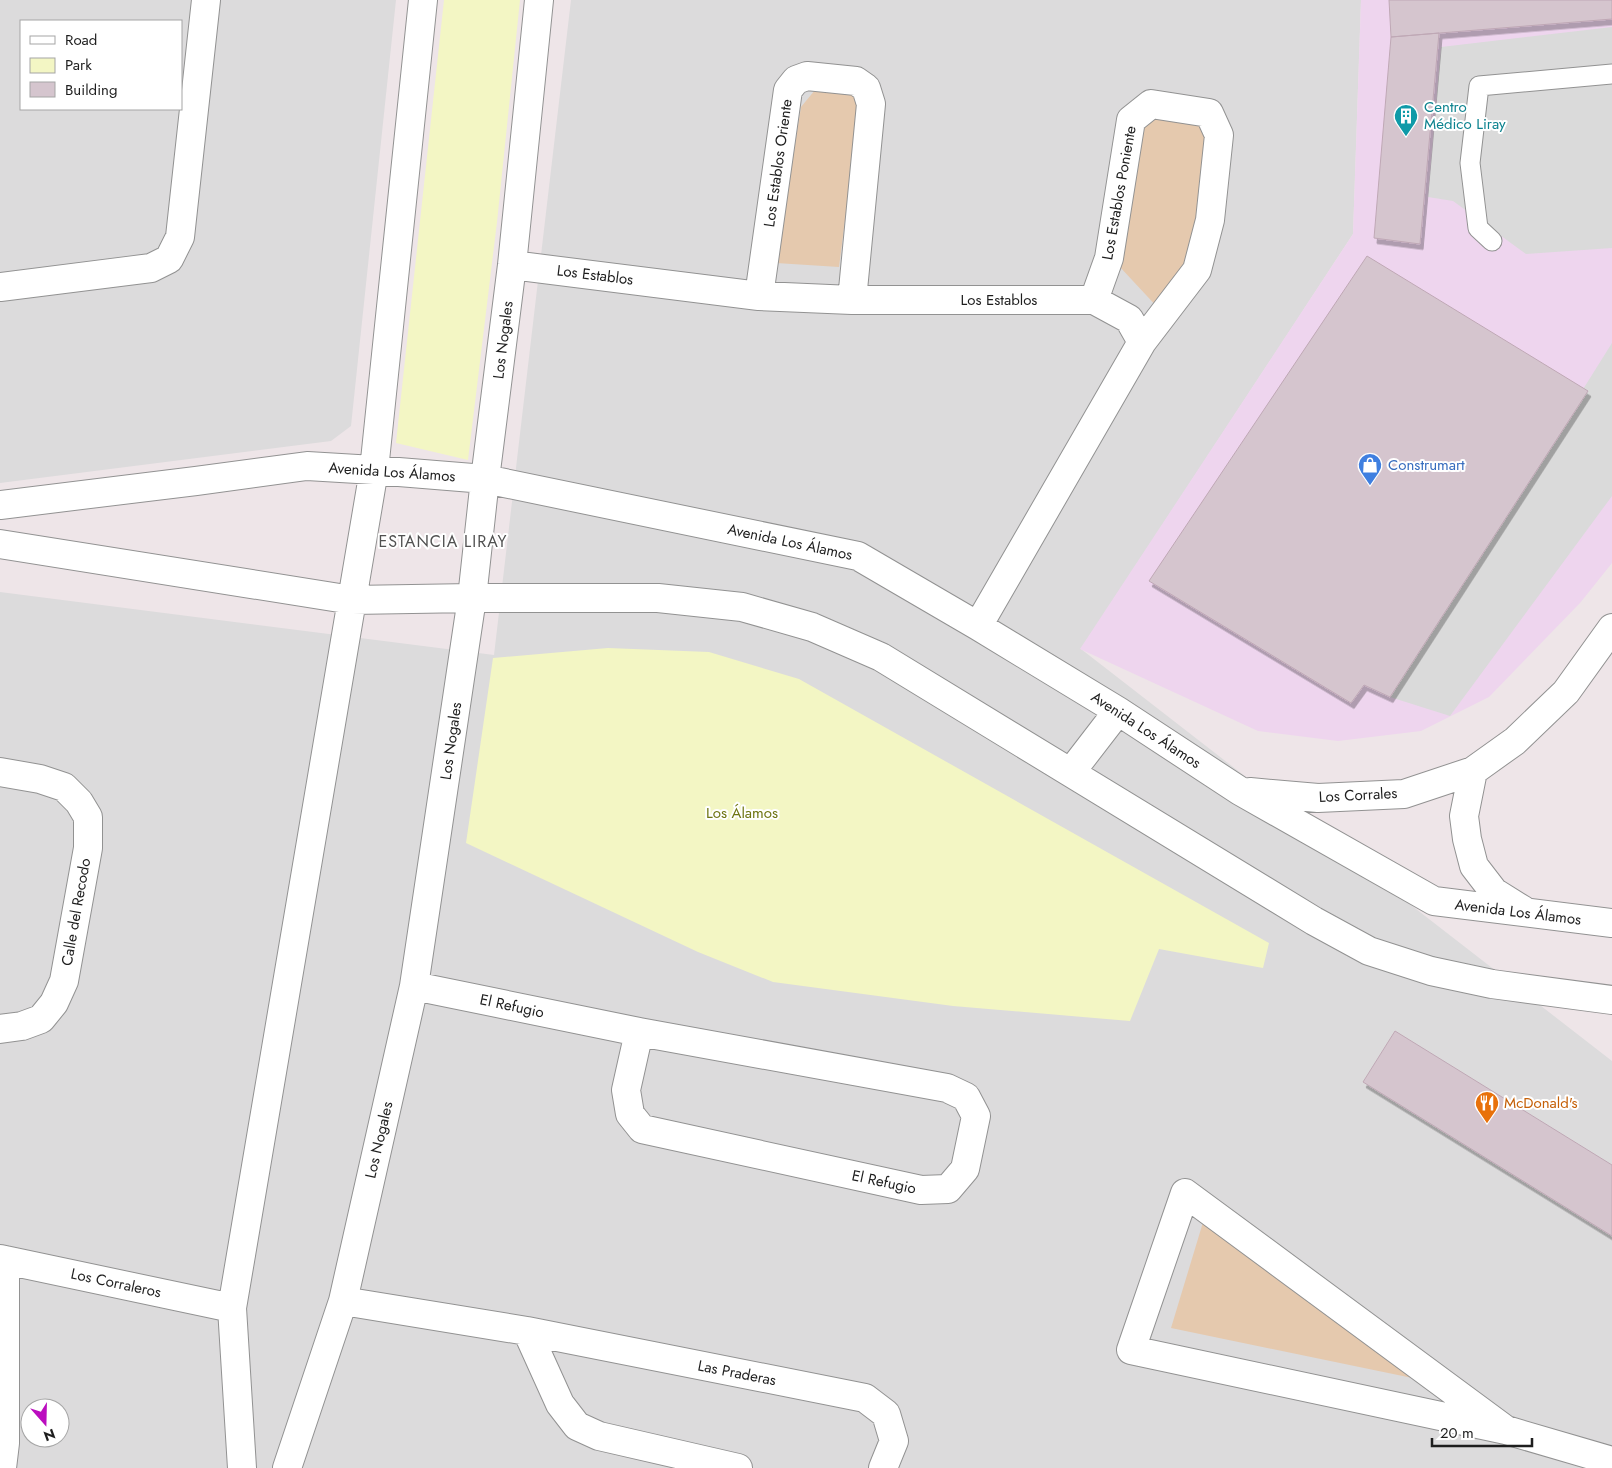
<svg xmlns="http://www.w3.org/2000/svg" width="1612" height="1468" font-family="Jost,sans-serif">
	<defs>
		<filter id="shadow"><feDropShadow dx="3" dy="5.5" stdDeviation="0" flood-color="#0004"/></filter>
	</defs>
	<rect width="100%" height="100%" fill="#eee5e8"/>
	<!-- residential -->
	<path fill="#dcdbdc" fill-rule="evenodd" d="M0 0H396L351 426 331 441 0 483ZM21 21H181V109H21Z
		M571 0H1361L1353 234 1081 649 1612 1061V1468H0V592L494 655ZM30 1408H60V1438H30Z"/>
	<!-- commercial -->
	<path fill="#eed5ee" d="M1361 0H1612V563L1580 603 1489 697 1421 731 1338 741 1258 731 1080 649 1353 234Z"/>
	<!-- grass -->
	<path fill="#e5c9ae" d="M820 84 849 89 860 103 839 267 776 263 801 107Z
		M1142 114 1205 124 1196 263 1160 310 1119 266Z
		M1204 1219 1422 1380 1171 1328Z"/>
	<!-- park -->
	<path fill="#f3f6c4" d="M444 0H520L497 222 468 460 396 443Z
		M608 648 709 652 799 679 1269 943 1263 968 1159 949 1130 1021 953 1006 773 982 698 952 466 843 493 658Z"/>
	<!-- parking -->
	<path fill="#dadada" d="M1612 27V248L1526 254 1453 201 1428 197 1441 47Z
		M1612 343V496L1450 716 1390 697Z"/>
	<!-- building -->
	<path fill="#d5c5ce" stroke="#bfa8b5" filter="url(#shadow)" d="M1389 0H1612V19L1391 37Z
		M1439 33 1420 244 1374 238 1391 37Z
		M1367 256 1588 391 1390 697 1364 685 1351 703 1149 581Z
		M1395 1031 1612 1165V1236L1363 1082Z"/>
	<g fill="none" stroke-linecap="round" stroke-linejoin="round">
		<!-- service casing -->
		<g stroke="#929292" stroke-width="21">
			<path id="service" d="M1492 241 1478 228 1470 163 1479 86 1612 74"/>
		</g>
		<!-- minor casing -->
		<g stroke="#929292" stroke-width="30">
			<path id="minor" d="M512 265 759 296 852 300H1094L1129 319 1142 342 978 626
				M0 287 151 268 169 259 180 237 206 0
				M759 296 788 90 796 80 807 76 856 81 866 88 871 104 852 300
				M1094 300 1109 258 1131 120 1151 104 1209 113 1219 135 1210 220 1197 270 1142 342
				M0 505 196 481 307 466 374 470 485 479 858 556 978 626 1118 711 1240 791 1434 901 1612 923
				M0 544 352 600 472 598H658L742 607 812 627 881 657 1314 921 1369 951 1431 971 1492 984 1612 1000
				M1473 771 1464 816 1467 839 1474 866 1494 892 1523 910
				M0 772 40 779 64 787 79 802 88 817V848L64 981 54 1003 41 1019 22 1026 0 1029
				M1071 772 1118 711
				M1250 792 1318 798 1404 794 1473 771 1515 741 1566 692 1612 628
				M414 986 639 1032
				M639 1032 947 1088 966 1097 976 1116 965 1169 948 1189 921 1190 642 1129 630 1114 626 1090Z
				M0 1259 232 1308
				M343 1301 527 1331
				M1506 1430 1131 1350 1185 1193 1506 1430 1612 1461
				M2 1468 5 1443V1260
				M242 1468 232 1308 374 470 423 0
				M287 1468 343 1301 414 986 472 598 485 479 512 265 539 0
				M738 1468 599 1436 577 1426 560 1404 527 1331 865 1398 886 1414 894 1441 883 1468"/>
		</g>
		<!-- service -->
		<use href="#service" stroke="#fff" stroke-width="19"/>
		<!-- minor -->
		<use href="#minor" stroke="#fff" stroke-width="28"/>
	</g>
	<!-- icons -->
	<defs>
		<g id="building-pin" transform="scale(1.25)"><path d="M0 17L-7.5 6A9.5 9.5 0 1 1 7.5 6Z" fill="#0f9aa8" stroke="#fff"/><path d="M-4-6H4V6H1V3H-1V6H-4ZM-2.5-4.3h1.7v1.8h-1.7ZM.8-4.3h1.7v1.8H.8ZM-2.5-1h1.7V.8h-1.7ZM.8-1h1.7V.8H.8Z" fill="#fff"/></g>
		<g id="shop-pin" transform="scale(1.25)"><path d="M0 17L-7.5 6A9.5 9.5 0 1 1 7.5 6Z" fill="#3f7fe0" stroke="#fff"/><path d="M-5-2.5h2.3a2.7 3.5 0 0 1 5.4 0H5L5.5 6h-11ZM-1.5-2.5h3a1.5 2.3 0 0 0-3 0Z" fill="#fff"/></g>
		<g id="restaurant-pin" transform="scale(1.25)"><path d="M0 17L-7.5 6A9.5 9.5 0 1 1 7.5 6Z" fill="#e8710a" stroke="#fff"/><path d="M-5-6h1v4h1v-4h1v4h1v-4h1v5L-1.5 .5V6h-2V.5L-5-1ZM5-6V6H3V1.5H1.5Q1.5-4 5-6Z" fill="#fff"/></g>
	</defs>
	<g fill-rule="evenodd">
		<use href="#building-pin" x="1406" y="116"/>
		<use href="#shop-pin" x="1370" y="465"/>
		<use href="#restaurant-pin" x="1487" y="1103"/>
	</g>
	<g text-anchor="middle" dominant-baseline="central" stroke-width="4" stroke-linejoin="round" paint-order="stroke">
		<!-- culture labels -->
		<g font-size="15" fill="#0d838f" stroke="#fff" text-anchor="start">
			<text x="1424" y="107">Centro<tspan x="1424" dy="17">Médico Liray</tspan></text>
		</g>
		<!-- street labels -->
		<g font-size="15" fill="#1e1e1e" stroke="#fff">
			<text transform="translate(778 163) rotate(-82)">Los Establos Oriente</text>
			<text transform="translate(1119 193) rotate(-80)">Los Establos Poniente</text>
			<text transform="translate(595 275) rotate(7)">Los Establos</text>
			<text x="999" y="300">Los Establos</text>
			<text transform="translate(503 340) rotate(-83)">Los Nogales</text>
			<text transform="translate(392 472) rotate(4)">Avenida Los Álamos</text>
			<text transform="translate(790 542) rotate(12)">Avenida Los Álamos</text>
			<text transform="translate(1146 730) rotate(33)">Avenida Los Álamos</text>
			<text transform="translate(451 741) rotate(-82)">Los Nogales</text>
			<text transform="translate(1358 795) rotate(-3)">Los Corrales</text>
			<text transform="translate(76 912) rotate(-80)">Calle del Recodo</text>
			<text transform="translate(1518 912) rotate(7)">Avenida Los Álamos</text>
			<text transform="translate(512 1006) rotate(12)">El Refugio</text>
			<text transform="translate(379 1140) rotate(-77)">Los Nogales</text>
			<text transform="translate(884 1182) rotate(12)">El Refugio</text>
			<text transform="translate(116 1283) rotate(12)">Los Corraleros</text>
			<text transform="translate(737 1373) rotate(11)">Las Praderas</text>
		</g>
		<!-- shop labels -->
		<g font-size="15" fill="#366cbe" stroke="#fff" text-anchor="start">
			<text x="1388" y="465">Construmart</text>
		</g>
		<!-- park labels -->
		<g font-size="15" fill="#6f7512" stroke="#fff">
			<text x="742" y="813">Los Álamos</text>
		</g>
		<!-- food labels -->
		<g font-size="15" fill="#c56008" stroke="#fff" text-anchor="start">
			<text x="1504" y="1103">McDonald's</text>
		</g>
		<!-- neighbourhood labels -->
		<g font-size="16" letter-spacing="1" fill="#515151" stroke="#fff">
			<text x="443" y="541">ESTANCIA LIRAY</text>
		</g>
	</g>
	<!-- legend -->
	<rect x="20" y="20" width="162" height="90" fill="#ffffff" stroke="#a5a5a5"/>
	<rect x="30" y="36" width="25" height="8" fill="#ffffff" stroke="#a5a5a5"/>
	<text x="65" y="45" font-size="15" fill="#1e1e1e">Road</text>
	<rect x="30" y="58" width="25" height="15" fill="#f3f6c4" stroke="#a5a5a5"/>
	<text x="65" y="70" font-size="15" fill="#1e1e1e">Park</text>
	<rect x="30" y="82" width="25" height="15" fill="#d5c5ce" stroke="#a5a5a5"/>
	<text x="65" y="95" font-size="15" fill="#1e1e1e">Building</text>
	<!-- north arrow -->
	<g transform="translate(45 1423) rotate(160)"><circle r="24" fill="#ffffff" stroke="#a5a5a5"/>
	<path d="M0-4L9 19L0 12L-9 19Z" fill="#bb0dbf"/>
	<text y="-8" font-size="14" font-weight="bold" text-anchor="middle" fill="#1e1e1e">N</text>
	</g>
	<!-- scale -->
	<path d="M1432 1438v8h100v-8" fill="none" stroke="#1e1e1e" stroke-width="2.5"/>
	<text x="1440" y="1438" font-size="15" fill="#1e1e1e" stroke="#ffffff" stroke-width="4" paint-order="stroke">20 m</text>
</svg>
